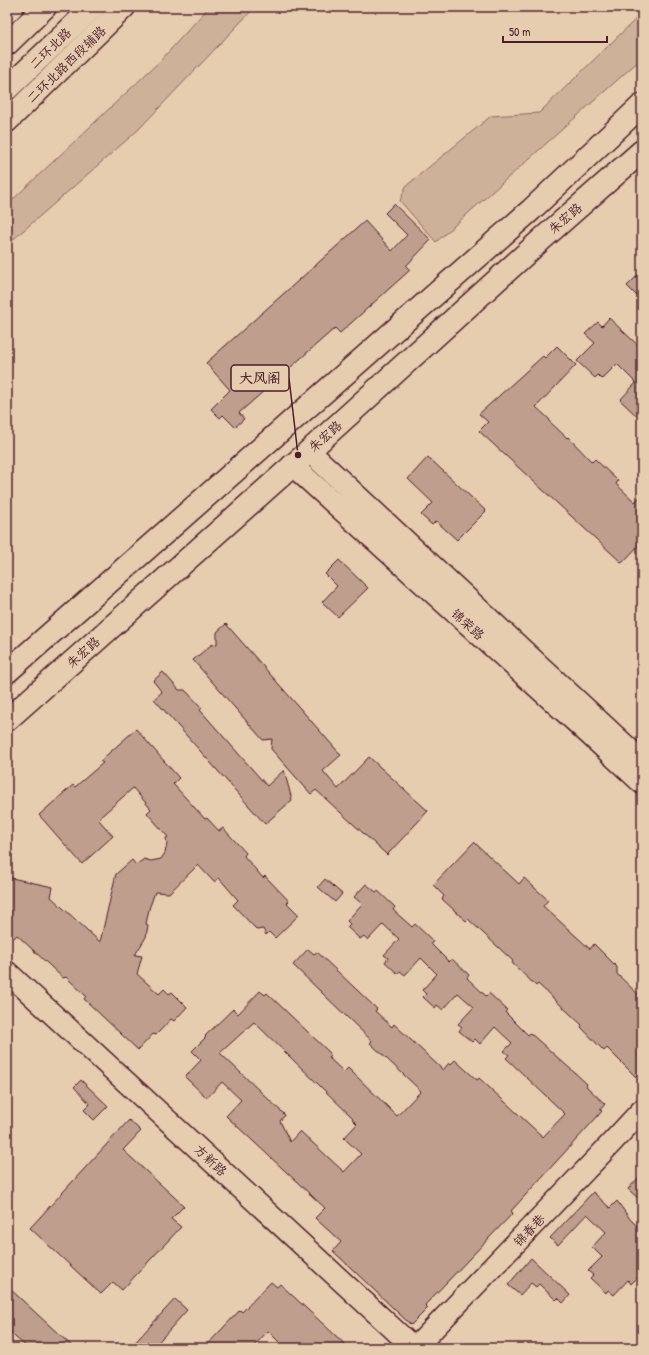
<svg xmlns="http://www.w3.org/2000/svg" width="649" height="1355" font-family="'Patrick Hand','LXGW WenKai TC',sans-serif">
	<rect width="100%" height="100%" fill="#e7cdaf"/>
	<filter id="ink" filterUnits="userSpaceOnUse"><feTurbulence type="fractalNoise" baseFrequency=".025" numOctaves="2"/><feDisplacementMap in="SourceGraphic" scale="8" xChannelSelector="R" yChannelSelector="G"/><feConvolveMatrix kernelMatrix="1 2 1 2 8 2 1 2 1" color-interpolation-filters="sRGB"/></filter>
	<g filter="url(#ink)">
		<!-- green -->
		<path fill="#ceb199" stroke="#8c6862" d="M209 7H255L138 130 7 245V205L161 60Z
			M642 13V58L436 242 400 201 406 186 491 116 539 113Z"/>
		<!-- building -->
		<path fill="#be9f8d" stroke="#4a1f2b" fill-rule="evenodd" d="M394 204 431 240 406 266 410 270 340 333 335 328 239 413 244 419 235 427 223 415 220 418 211 409 230 390 206 363 365 221 392 251 407 235 385 213Z
			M642 271V301L627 286Z
			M609 318 642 349V421L620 400 636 383 617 364 602 379 598 375 595 378 577 361 595 343 585 334 598 322 602 326Z
			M557 346 576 365 536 407 550 420 549 421 567 438 568 437 592 462 595 459 618 481 616 484 635 502 642 494V542L622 563 479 431 488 422 479 414 543 356 545 358Z
			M428 457 486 511 457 540 436 521 432 525 421 515 433 503 408 479Z
			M339 560 368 588 338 617 322 602 337 586 325 574Z
			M226 624 341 755 323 771 338 789 369 757 428 811 387 855 316 790 311 794 271 749 272 739 263 740 193 660 211 645 217 644V632Z
			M163 672 179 690H185L202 708 200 710 267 786 284 770 292 800 265 824 154 699 162 692 153 681Z
			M136 729 179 778 173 784 205 819 207 818 219 831 223 828 246 853 244 856 263 878 265 876 289 901 287 903 299 915 275 938 269 932 266 935 263 929 257 930 233 905 238 900 219 878 214 882 198 865 169 893 155 892 149 909 146 924 148 925 146 937 135 955 142 956 137 974 159 994 164 989 169 994 172 992 187 1007 174 1021 171 1019 156 1035 153 1034 138 1050 84 999 86 996 66 977 63 978 17 935 14 938 7 932V877L53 887 51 897 100 942 116 874 132 860 136 865 144 859 151 861 161 859 165 853 167 844 166 838 168 837 147 813 151 809 133 788 98 819 113 836 82 864 39 815 73 785 75 787 103 763 100 761Z
			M474 842 519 884 524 878 548 900 543 906 590 949 594 944 617 967V974L642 998V1071L636 1077 607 1048 604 1051 581 1027 582 1025 538 984 536 986 512 963 513 961 468 919 466 921 442 899 444 896 433 885Z
			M325 879 342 894 335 902 318 887Z
			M366 884 376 892 378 891 395 907 393 910 412 927 415 924 433 941 431 944 449 962 452 959 469 975 467 978 486 996 489 993 507 1010 505 1012 528 1035 530 1033 575 1073 587 1084 586 1086 605 1104 600 1110 602 1111 597 1117 511 1211 513 1213 425 1305 428 1308 411 1325 333 1251 341 1242 315 1218 325 1208 226 1116 241 1100 222 1082 207 1098 185 1077 201 1060 192 1051 206 1037 205 1036 233 1009 238 1014 260 991 265 995 267 993 331 1054 328 1057 344 1072 348 1068 397 1116 421 1091 370 1043 372 1041 293 965 308 949 314 954 317 952 377 1009 375 1011 392 1027 394 1024 443 1070 449 1063 450 1065 455 1060 477 1080 479 1078 543 1137 565 1114 506 1058 509 1055 504 1051 512 1043 495 1027 480 1044 475 1039 472 1042 459 1031 462 1027 458 1024 474 1007 458 993 443 1010 437 1005 435 1008 423 997 426 994 422 990 437 974 421 958 405 975 400 971 398 974 385 962 388 958 384 955 399 939 383 924 368 940 364 936 360 939 347 927 350 924 347 921 362 904 354 897ZM254 1022 353 1118 352 1119 357 1124 344 1138 361 1154 344 1172 300 1131 290 1142 280 1121 285 1115 220 1053Z
			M81 1080 108 1106 94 1120 84 1110 90 1104 74 1087Z
			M129 1120 141 1131 123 1150 184 1206 171 1219 181 1227 122 1290 113 1282 101 1294 30 1228Z
			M642 1174V1202L628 1189Z
			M593 1192 610 1208 617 1201 630 1219 642 1231V1273L631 1284 628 1280 614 1295 608 1290 606 1293 590 1278 593 1275 588 1271 602 1257 592 1247 606 1232 587 1214 558 1245 550 1238Z
			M531 1258 570 1295 563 1303 558 1298 556 1300 539 1284 536 1287 531 1283 520 1295 508 1285Z
			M271 1282 277 1287 280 1284 349 1348H285L268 1331 252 1348H204L240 1310 242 1312Z
			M7 1286 37 1314 74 1348H28L16 1338 7 1329Z
			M175 1299 187 1310 153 1348H130Z"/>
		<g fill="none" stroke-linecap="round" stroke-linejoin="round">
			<!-- tertiary casing -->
			<g stroke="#4a1f2b" stroke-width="24">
				<path id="tertiary" d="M309 451 642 761
					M292 465 577 723 642 783
					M7 972 414 1348
					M415 1348 602 1153 642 1110"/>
			</g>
			<!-- secondary casing -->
			<g stroke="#4a1f2b" stroke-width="25">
				<path id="secondary" d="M7 12 12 7
					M7 121 124 7"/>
			</g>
			<!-- primary casing -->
			<g stroke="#4a1f2b" stroke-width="25">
				<path id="primary" d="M7 672 531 210 642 105
					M7 720 309 451 541 240 642 151"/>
			</g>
			<!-- trunk casing -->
			<g stroke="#4a1f2b" stroke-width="25">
				<path id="trunk" d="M7 44 45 7
					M7 89 93 7"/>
			</g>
			<!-- tertiary -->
			<use href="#tertiary" stroke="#e7cdaf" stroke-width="21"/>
			<!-- secondary -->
			<use href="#secondary" stroke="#e7cdaf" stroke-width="22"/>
			<!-- primary -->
			<use href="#primary" stroke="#e7cdaf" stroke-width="22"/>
			<!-- trunk -->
			<use href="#trunk" stroke="#e7cdaf" stroke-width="22"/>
		</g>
	</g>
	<g text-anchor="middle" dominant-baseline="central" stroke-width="3.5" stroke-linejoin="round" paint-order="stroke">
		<!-- street labels -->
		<g font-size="13" fill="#4a1f2b" stroke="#e7cdaf">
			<text transform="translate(50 48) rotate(-44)">二环北路</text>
			<text transform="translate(66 64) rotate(-44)">二环北路西段辅路</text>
			<text transform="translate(565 218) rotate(-41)">朱宏路</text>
			<text transform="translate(325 436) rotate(-42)">朱宏路</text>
			<text transform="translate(468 624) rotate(42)">锦荣路</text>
			<text transform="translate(83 652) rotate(-42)">朱宏路</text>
			<text transform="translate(211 1160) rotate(43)">方新路</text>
			<text transform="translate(529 1230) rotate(-46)">锦春巷</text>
		</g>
	</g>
	<!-- callouts -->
	<path fill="none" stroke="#4a1f2b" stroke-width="1.5" d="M298 455L289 378"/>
	<circle fill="#4a1f2b" stroke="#e7cdaf" stroke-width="1.5" cx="298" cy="455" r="4"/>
	<rect fill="#e7cdaf" stroke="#4a1f2b" stroke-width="1.5" x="231" y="365" width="58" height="26" rx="4"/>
	<g font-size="14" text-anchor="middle" font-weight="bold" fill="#4a1f2b">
		<text x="260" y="383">大风阁</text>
	</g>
	<!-- margin -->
	<rect width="649" height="1355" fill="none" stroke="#e7cdaf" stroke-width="24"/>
	<rect x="12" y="12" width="625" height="1331" fill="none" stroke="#4a1f2b" stroke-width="1.5" filter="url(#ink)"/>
	<!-- scale -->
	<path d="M503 36v6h104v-6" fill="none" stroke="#4a1f2b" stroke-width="2"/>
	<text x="509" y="36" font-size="12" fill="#4a1f2b" stroke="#e7cdaf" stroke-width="3" paint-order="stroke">50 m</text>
</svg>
